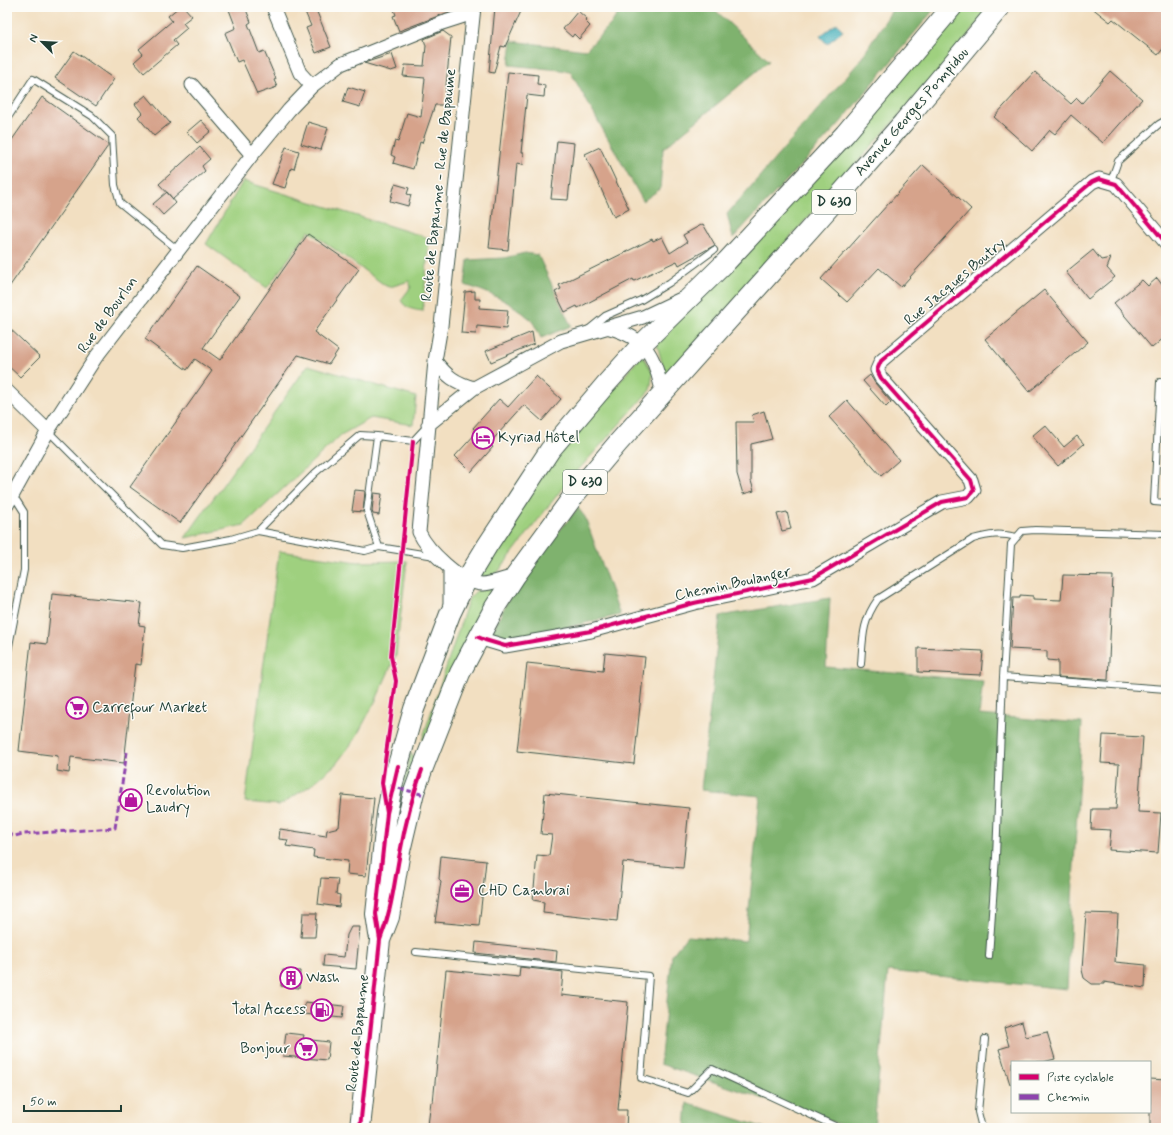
<svg xmlns="http://www.w3.org/2000/svg" width="1173" height="1135" font-family="Mynerve,sans-serif">
	<rect width="100%" height="100%" fill="#fdfcf7"/>
	<filter id="ink" filterUnits="userSpaceOnUse"><feTurbulence type="fractalNoise" baseFrequency=".025" numOctaves="2"/><feDisplacementMap in="SourceGraphic" scale="8" xChannelSelector="R" yChannelSelector="G"/><feConvolveMatrix kernelMatrix="1 2 1 2 8 2 1 2 1" color-interpolation-filters="sRGB"/></filter>
	<filter id="wash" filterUnits="userSpaceOnUse"><feTurbulence type="fractalNoise" baseFrequency=".012" numOctaves="4" result="noise"/><feDisplacementMap in="SourceGraphic" scale="16" xChannelSelector="R" yChannelSelector="G"/><feGaussianBlur stdDeviation="0.9" result="paint"/><feColorMatrix in="noise" values="0 0 0 0 0 0 0 0 0 0 0 0 0 0 0 0 0 1.4 0 .05"/><feComposite in="paint" operator="in"/></filter>
	<g filter="url(#wash)">
		<rect width="100%" height="100%" fill="#f2dfc1"/>
		<!-- green -->
		<path fill="#9fd07f" stroke="#5f865a" d="M960 7H990L949 59 666 377 656 341Z
			M243 181 429 238 423 311C415 310 405 309 401 300L411 287 409 281 390 287 386 286 309 231 267 288 206 244Z
			M642 355 653 373 650 390 564 486 498 572 488 577H481L480 574 546 469Z
			M308 365 416 397 413 425 371 418 341 435 244 525 185 538Z
			M279 551 358 562 407 561 396 655 376 700 355 739 336 764 311 785 280 805 245 802Z
			M499 586 424 740H422L469 598 476 591Z
			M411 753 416 763 396 842 393 818Z"/>
		<!-- forest -->
		<path fill="#7fb26e" stroke="#4f7851" d="M622 7H712L769 61 663 149 660 189 643 201 570 71 509 65 512 41 586 50 611 24Z
			M894 7H936L840 123 733 238 727 214 859 62Z
			M525 253 538 255 571 326 541 338C538 332 535 324 530 319 512 302 488 292 465 285L468 260 504 258Z
			M578 508 585 517 620 615 519 638 491 635 507 602 529 568Z
			M830 598 826 667 983 681 979 715 1082 723 1067 989 888 971 874 1128H851L660 1064 672 955 687 936 746 941 760 796 701 790 720 616Z
			M687 1103 765 1128H685Z"/>
		<!-- water -->
		<path fill="#3cacb7" stroke="#2e7476" d="M837 23 843 31 827 44 820 36Z"/>
		<g id="blocks">
			<!-- building -->
			<path fill="#d6a38b" d="M179 7H184L192 16 183 23 187 28 173 40 177 45 144 73 134 62 143 54 139 49 172 21 168 16Z
				M228 7H245L251 22 248 24 256 45 259 53 264 51 276 79 274 80 277 87 257 94 242 60 237 62 225 33 236 28Z
				M303 7H315L331 47 316 53 306 28 311 26Z
				M393 7H459V8L399 31 393 16 396 15Z
				M495 7 522 9 505 47 501 46 494 73 489 72Z
				M1091 7H1166V45L1158 55 1113 19 1110 22Z
				M578 11 587 19 585 21 590 26 579 39 574 34 572 37 563 29Z
				M443 31 451 37 444 105H435L422 143 420 142 413 169 393 163 395 157 391 155 395 141 398 142 407 113 421 117 425 78 403 76 405 65 424 66 426 46 424 39Z
				M74 51 114 79 96 106 55 78Z
				M392 54 397 69 391 71 364 63Z
				M1110 71 1142 99 1103 143 1071 115 1055 134 1050 130 1032 151 994 117 1035 72 1071 104 1077 98 1082 103Z
				M508 72 538 75 537 84 545 85 544 97 527 95 521 153H523L522 165 516 164 508 250 489 248Z
				M348 87 365 92 360 107 343 102Z
				M146 95 170 123 154 136 138 117 142 113 135 104Z
				M42 97 108 144V146L7 290V147Z
				M201 120 211 131 197 143 187 132Z
				M308 122 328 128 321 150 301 144Z
				M557 141 574 143 568 200 551 199Z
				M200 147 210 159 202 166 205 171 173 199 159 184Z
				M286 147 299 151 294 169 291 168 285 188 272 184Z
				M600 147 629 209 614 217 585 154Z
				M923 165 971 209 901 287 879 268 847 302 821 279Z
				M395 184 409 188 407 194 411 195 408 206 390 201Z
				M167 192 176 203 163 215 153 204Z
				M703 224 715 245 679 265 677 261 634 281 633 279 578 308 577 306 565 312 555 292 561 289 559 285 565 282 652 239 653 241 662 237 670 253 687 242 683 235Z
				M308 234 359 269 314 332 338 350 329 364 298 355 180 523 130 487 212 371 195 359 187 370 145 339 197 266 240 296 203 348 220 360Z
				M1093 250 1101 260 1111 258 1107 268 1115 277 1088 299 1066 272Z
				M1157 278 1166 290V336L1152 348 1114 303 1142 280 1148 286Z
				M1044 290 1088 342 1029 392 985 339Z
				M475 291V299H480L479 308 508 310 506 329 477 326 476 334 461 333 465 292Z
				M7 326 40 357 20 377 7 365Z
				M532 332 534 344 491 362 486 351Z
				M870 375 875 383 891 402 886 407 863 381Z
				M536 376 561 399 542 421 524 405 489 444 493 447 471 472 455 456 477 432 473 428 499 399 508 407Z
				M847 400 899 460 881 476 829 417Z
				M764 411 772 439 751 444V481L754 491 743 494 737 474 736 422H754L752 415Z
				M1045 425 1064 447 1077 436 1084 444 1058 466 1032 436Z
				M355 490 365 491 363 512 352 511Z
				M374 493 382 494 379 515 373 514 372 511Z
				M787 512 791 529 782 531 777 514Z
				M1063 575 1113 576 1108 680 1058 677V661L1047 660V651L1010 649 1013 598H1020V595L1033 596V599L1061 600Z
				M52 594 142 603 139 625 145 626 143 645 141 665 135 664 124 763 71 757 69 773 57 771 58 756 19 751 31 642 47 644Z
				M918 648 983 651 981 675 918 672Z
				M605 653 645 657 634 764 517 751 527 663 603 671Z
				M1103 735 1143 737 1138 812 1161 813 1158 853 1109 850 1111 830 1091 829 1092 809H1116L1119 764 1101 763Z
				M545 793 689 808 683 868 623 862 617 921 543 913 544 902 533 900 537 855 549 856 552 835 541 834Z
				M342 795 374 798 366 876 347 874 348 861 313 857 314 850 286 846 288 840 279 839 280 829 326 836 327 830 339 827Z
				M441 856 486 861 479 926 435 922 441 881 439 879Z
				M321 878 338 879 336 894 340 895 339 907 318 904Z
				M303 913H317L315 937H301Z
				M1086 913 1118 914 1115 962 1146 965 1145 988 1104 982V984H1092L1084 978 1082 970Z
				M351 927H360L356 969 323 966 324 955 344 957 347 935Z
				M476 942 557 951 556 962 475 953Z
				M520 967 563 972 561 995 628 1002 618 1110H627L626 1128H446L428 1125 431 1102 433 1103 446 970 519 977Z
				M283 970 300 971 299 988 281 986Z
				M305 1002 344 1006 342 1018 304 1014Z
				M1022 1022 1026 1037 1047 1032 1055 1059 1043 1062H1012V1084H1010L999 1049 1009 1046 1004 1028Z
				M286 1033 304 1035 303 1039 329 1042 327 1060 283 1056Z
				M1150 1079 1166 1080V1128H1150Z"/>
		</g>
	</g>
	<g filter="url(#ink)">
		<use href="#blocks" fill-opacity="0" stroke="#3f5549" stroke-width="1"/>
		<g fill="none" stroke-linecap="round" stroke-linejoin="round">
			<!-- service casing -->
			<g stroke="#3f5549" stroke-width="8">
				<path id="service" d="M7 119 33 79 92 116 112 136 115 185 120 203 178 250
					M1111 181 1118 161 1159 124 1166 120
					M589 329 605 316 641 300 669 283 714 250
					M1160 382 1154 502 1166 503
					M48 431 162 545 182 548 231 539 258 531 365 551 379 547 435 556
					M377 436 367 511 379 547
					M258 531 315 473 360 435 377 436 413 441 427 426
					M1166 534 1035 530 1022 531 1011 544 1003 677 1166 689
					M7 656 24 570V512L17 501 12 497
					M861 664C863 638 862 621 878 599L973 539C990 534 1000 533 1017 537
					M416 952 649 976 641 1078 688 1093 712 1069 839 1128
					M989 956 996 857 1003 677
					M982 1128 978 1112 985 1039"/>
			</g>
			<!-- minor casing -->
			<g stroke="#3f5549" stroke-width="15">
				<path id="minor" d="M273 7 300 73 312 86
					M474 7 441 326 435 361 419 532C427 550 461 583 482 584 492 584 506 578 515 576
					M192 85 252 155
					M610 328C649 339 654 357 663 394
					M435 361C448 377 454 382 474 388
					M7 391 48 431
					M428 425 474 388 561 341 643 317 683 298
					M7 505 48 431 96 357 252 155 289 110 312 86 341 64 442 23 473 13
					M450 569V608
					M478 637 485 640 505 646 591 631 694 603 813 578 942 502 968 497 974 490 971 480 881 378 877 370 881 361 1092 182 1099 179 1116 184 1166 243"/>
			</g>
			<!-- primary casing -->
			<g stroke="#3f5549" stroke-width="22">
				<path id="primary" d="M379 934 376 914 387 813 392 786 414 709 450 614 467 579 487 546 550 450 606 384 642 344 727 261 845 134 952 7
					M360 1128 380 940 389 917 400 851 414 792 422 770 460 673 495 607 515 576 575 494 618 443 818 220 903 123 1000 7"/>
			</g>
			<!-- service -->
			<use href="#service" stroke="#fff" stroke-width="6"/>
			<!-- minor -->
			<use href="#minor" stroke="#fff" stroke-width="13"/>
			<!-- primary -->
			<use href="#primary" stroke="#fff" stroke-width="20"/>
			<!-- quiet -->
			<path stroke="#8e44ad" stroke-width="3" stroke-dasharray="6 3" stroke-linecap="butt" d="M390 786 425 795
				M7 834 15 836 23 834 115 828 127 752"/>
			<!-- cycleway casing -->
			<g stroke="#fdfcf7" stroke-width="6">
				<path id="cycleway" d="M478 637 485 640 505 646 591 631 694 603 813 578 942 502 968 497 974 490 971 480 881 378 877 370 881 361 1092 182 1099 179 1116 184 1166 243
					M387 813 382 783 396 681 391 656 413 441
					M380 940 376 914 387 813 398 766
					M360 1128 380 940C392 910 394 883 400 853 405 825 412 797 422 770"/>
			</g>
			<!-- cycleway -->
			<use href="#cycleway" stroke="#d6006c" stroke-width="4"/>
		</g>
	</g>
	<!-- icons -->
	<defs>
		<g id="hotel-ring" transform="scale(1.15)"><circle r="9.5" fill="#fdfcf7" stroke="#b5179e" stroke-width="1.5"/><path d="M-6-4.5h1.5V1H6V5H4.5V3h-9V5H-6ZM-4 0a1.8 1.8 0 1 1 3.6 0ZM.5 0V-2.5h3Q6-2.5 6 0Z" fill="#b5179e"/></g>
		<g id="supermarket-ring" transform="scale(1.15)"><circle r="9.5" fill="#fdfcf7" stroke="#b5179e" stroke-width="1.5"/><path d="M-6-5.5h2.5l.6 2H6L4.5 2H-2.5L-4.4-4H-6ZM-1.5 3.2a1.3 1.3 0 1 0 .1 0ZM3 3.2a1.3 1.3 0 1 0 .1 0Z" fill="#b5179e"/></g>
		<g id="shop-ring" transform="scale(1.15)"><circle r="9.5" fill="#fdfcf7" stroke="#b5179e" stroke-width="1.5"/><path d="M-5-2.5h2.3a2.7 3.5 0 0 1 5.4 0H5L5.5 6h-11ZM-1.5-2.5h3a1.5 2.3 0 0 0-3 0Z" fill="#b5179e"/></g>
		<g id="office-ring" transform="scale(1.15)"><circle r="9.5" fill="#fdfcf7" stroke="#b5179e" stroke-width="1.5"/><path d="M-6-3h4V-5.5h4V-3h4V5H-6ZM-1-4.5V-3h2v-1.5ZM-6 0V1H6V0Z" fill="#b5179e"/></g>
		<g id="building-ring" transform="scale(1.15)"><circle r="9.5" fill="#fdfcf7" stroke="#b5179e" stroke-width="1.5"/><path d="M-4-6H4V6H1V3H-1V6H-4ZM-2.5-4.3h1.7v1.8h-1.7ZM.8-4.3h1.7v1.8H.8ZM-2.5-1h1.7V.8h-1.7ZM.8-1h1.7V.8H.8Z" fill="#b5179e"/></g>
		<g id="fuel-ring" transform="scale(1.15)"><circle r="9.5" fill="#fdfcf7" stroke="#b5179e" stroke-width="1.5"/><path d="M-5.5-6h7V0h2V4h1.3V-2.5L3-4.5l.8-.8L6-3V5H2.5V1h-1V6h-7ZM-4.2-4.7v3.2H.2V-4.7Z" fill="#b5179e"/></g>
	</defs>
	<g fill-rule="evenodd">
		<use href="#hotel-ring" x="483" y="438"/>
		<use href="#supermarket-ring" x="77" y="708"/>
		<use href="#shop-ring" x="131" y="800"/>
		<use href="#office-ring" x="462" y="891"/>
		<use href="#building-ring" x="291" y="978"/>
		<use href="#fuel-ring" x="322" y="1010"/>
		<use href="#supermarket-ring" x="306" y="1049"/>
	</g>
	<g text-anchor="middle" dominant-baseline="central" stroke-width="3" stroke-linejoin="round" paint-order="stroke">
		<!-- shield labels -->
		<g fill="#fdfcf7" stroke="#62766e" stroke-width="1">
			<rect x="812" y="190" width="44" height="24" rx="3"/>
			<rect x="563" y="470" width="44" height="24" rx="3"/>
		</g>
		<g font-size="14" font-weight="bold" fill="#1f3d34">
			<text x="834" y="202">D 630</text>
			<text x="585" y="482">D 630</text>
		</g>
		<!-- street labels -->
		<g font-size="15" fill="#1f3d34" stroke="#fdfcf7">
			<text transform="translate(912 112) rotate(-49)">Avenue Georges Pompidou</text>
			<text transform="translate(439 185) rotate(-84)">Route de Bapaume - Rue de Bapaume</text>
			<text transform="translate(955 282) rotate(-40)">Rue Jacques Boutry</text>
			<text transform="translate(108 315) rotate(-54)">Rue de Bourlon</text>
			<text transform="translate(733 584) rotate(-12)">Chemin Boulanger</text>
			<text transform="translate(358 1033) rotate(-84)">Route de Bapaume</text>
		</g>
		<!-- poi labels -->
		<g font-size="15" fill="#1f3d34" stroke="#fdfcf7" text-anchor="start">
			<text x="498" y="438">Kyriad Hôtel</text>
			<text x="92" y="708">Carrefour Market</text>
			<text x="146" y="791">Revolution<tspan x="146" dy="17">Laudry</tspan></text>
			<text x="478" y="891">CHD Cambrai</text>
			<text x="306" y="978">Wash</text>
			<text x="306" y="1010" text-anchor="end">Total Access</text>
			<text x="290" y="1049" text-anchor="end">Bonjour</text>
		</g>
	</g>
	<!-- margin -->
	<rect width="1173" height="1135" fill="none" stroke="#fdfcf7" stroke-width="24"/>
	<!-- legend -->
	<rect x="1011" y="1061" width="140" height="52" fill="#fdfcf7" stroke="#a4b0a9"/>
	<rect x="1019" y="1074" width="20" height="6" fill="#d6006c" stroke="#a4b0a9"/>
	<text x="1047" y="1081" font-size="12" fill="#1f3d34">Piste cyclable</text>
	<rect x="1019" y="1094" width="20" height="6" fill="#8e44ad" stroke="#a4b0a9"/>
	<text x="1047" y="1101" font-size="12" fill="#1f3d34">Chemin</text>
	<!-- north arrow -->
	<g transform="translate(42 42) rotate(294)" stroke="#fdfcf7" stroke-width="3" paint-order="stroke">
	<path d="M0-3L7 15L0 10L-7 15Z" fill="#1f3d34"/>
	<text y="-6" font-size="11" font-weight="bold" text-anchor="middle" fill="#1f3d34">N</text>
	</g>
	<!-- scale -->
	<path d="M24 1105v6h97v-6" fill="none" stroke="#1f3d34" stroke-width="2"/>
	<text x="30" y="1105" font-size="12" fill="#1f3d34" stroke="#fdfcf7" stroke-width="3" paint-order="stroke">50 m</text>
</svg>
